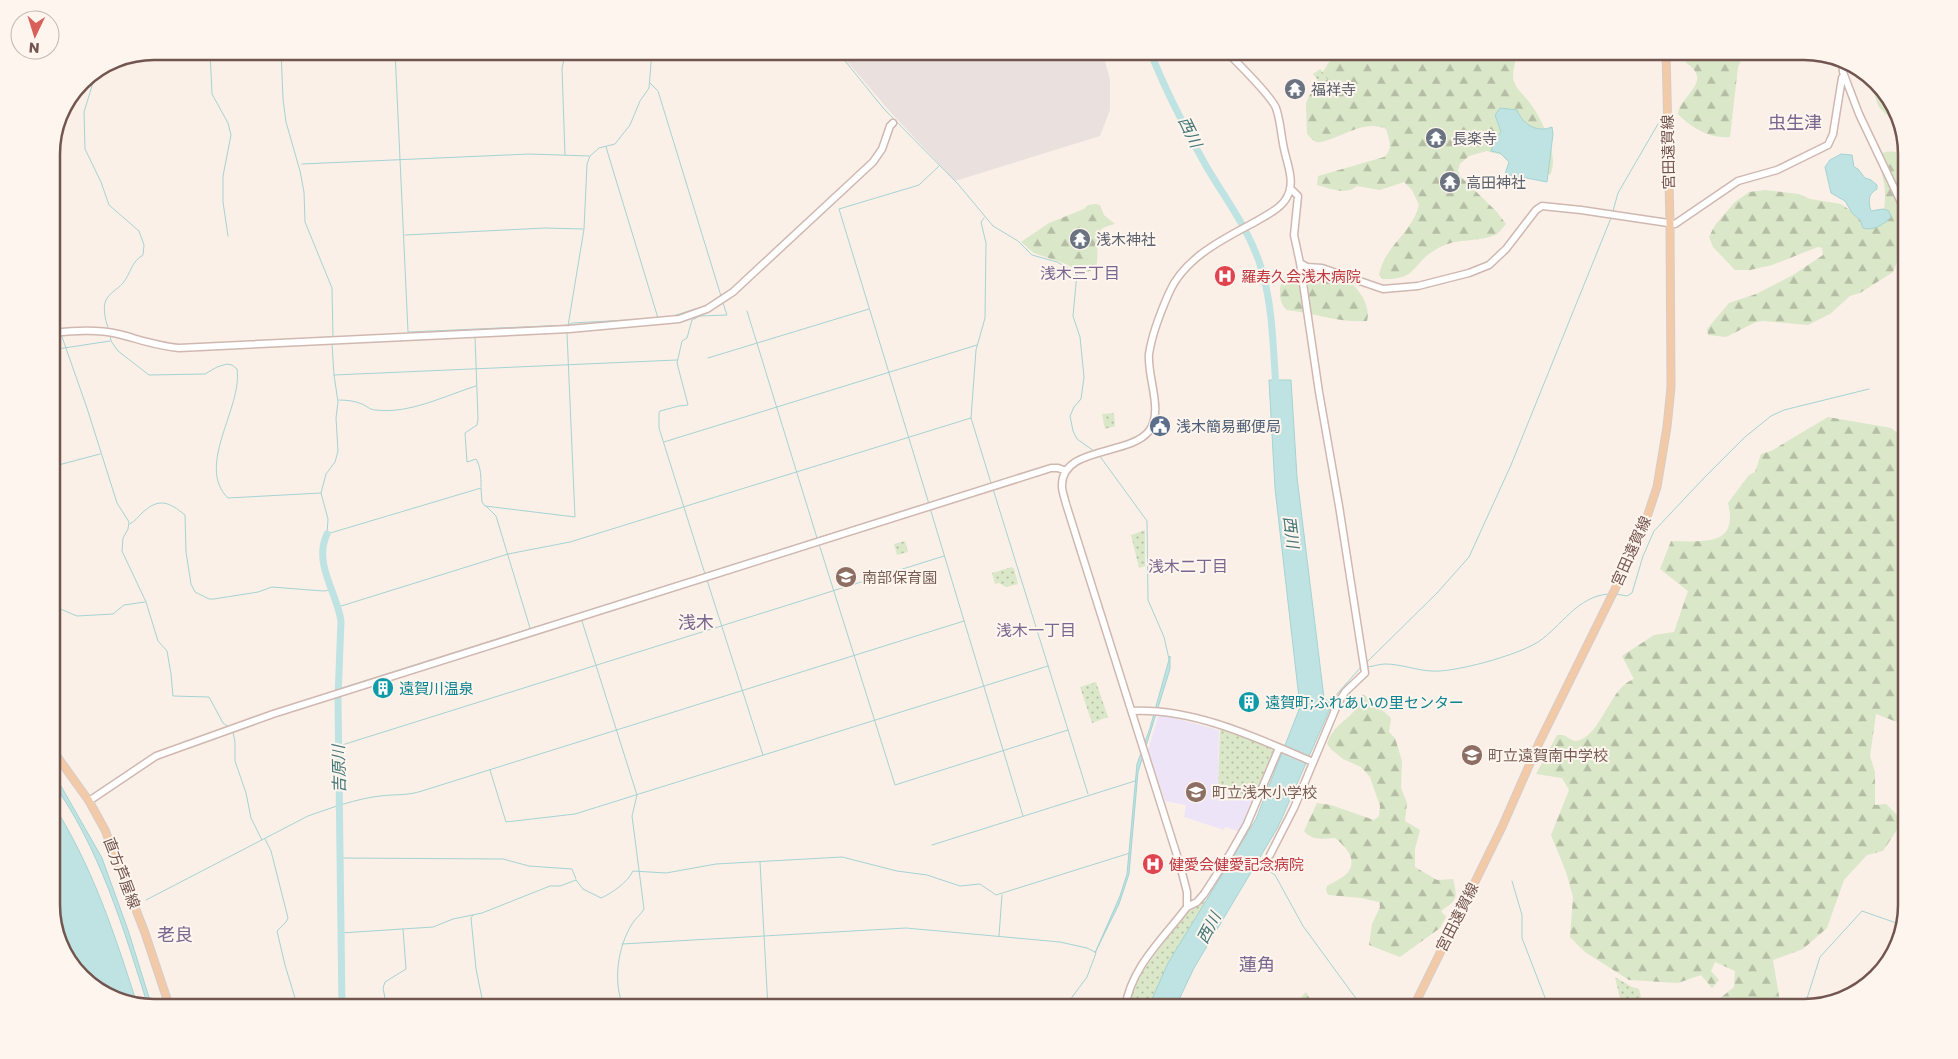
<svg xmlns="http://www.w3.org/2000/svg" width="1958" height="1059" font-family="Poppins,'Noto Sans JP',sans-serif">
	<defs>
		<pattern id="forest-firs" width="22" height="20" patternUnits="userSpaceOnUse" patternTransform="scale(1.25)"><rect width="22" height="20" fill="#dae7c8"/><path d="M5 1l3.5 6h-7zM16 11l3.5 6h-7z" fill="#b5bea5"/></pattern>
		<pattern id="park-dots" width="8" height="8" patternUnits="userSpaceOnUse" patternTransform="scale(1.25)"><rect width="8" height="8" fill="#dae7c8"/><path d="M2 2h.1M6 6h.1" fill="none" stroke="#b5bea5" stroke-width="1.8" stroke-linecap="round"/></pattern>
	</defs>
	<rect width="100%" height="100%" fill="#faf0e8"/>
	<!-- industrial -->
	<path fill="#eae1de" d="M838 51H1102L1110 79V110L1100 136 955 181 894 116Z"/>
	<!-- education -->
	<path fill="#ede5f7" d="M1159 714 1219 730 1218 791 1252 800 1240 830 1238 831 1225 827 1224 830 1184 817 1186 805 1165 801 1148 750Z"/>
	<!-- forest -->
	<path fill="url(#forest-firs)" d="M1336 51H1518C1516 60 1511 73 1514 82 1517 90 1525 96 1530 103 1542 119 1560 156 1550 175L1509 157 1487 151 1469 156 1460 164 1458 170 1460 176 1497 212 1506 224C1503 227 1500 233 1495 235 1476 243 1455 237 1435 250 1411 264 1418 280 1383 279L1379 275C1384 247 1412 233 1419 205L1412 190 1404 182 1380 190 1357 186C1346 196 1330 188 1317 185L1318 176 1384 157C1394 149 1389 139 1386 129 1365 120 1348 134 1328 140 1324 141 1320 143 1316 142 1312 140 1310 137 1307 134L1306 103 1314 86Z
		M1673 51H1745L1738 67 1730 137C1711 139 1691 128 1678 114 1679 100 1703 86 1696 73 1692 65 1680 59 1673 51Z
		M1872 82 1890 97 1901 130C1895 121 1887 116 1881 109 1875 101 1874 91 1872 82Z
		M1902 135 1907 147V237L1893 272 1860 293 1850 296 1830 314 1808 325 1764 321 1756 322 1726 337 1708 335 1707 329 1729 303 1756 294 1793 275 1823 255 1822 248 1818 247 1772 265 1750 270H1735L1713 247 1709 237 1715 225 1735 202 1749 192 1765 190 1799 194 1810 199 1841 204 1858 216 1882 219C1885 208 1886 195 1884 183 1880 163 1870 146 1902 153Z
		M1096 204 1100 205 1104 215 1115 224C1112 225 1106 226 1103 228 1095 233 1099 258 1096 267L1088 272 1078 271 1066 264 1034 253 1021 242 1049 223 1084 209 1088 205Z
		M1309 265C1318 268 1329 271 1339 275 1354 281 1372 304 1367 321 1340 323 1314 313 1287 310 1282 306 1280 300 1280 293 1279 275 1295 271 1309 265Z
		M1828 417 1891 428 1907 440V722L1905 725 1876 714 1870 756 1875 772V805L1886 804 1903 821 1883 851 1867 855 1844 880 1827 928 1803 949 1773 960 1781 1008H1708L1734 987 1735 971 1715 962 1711 971 1719 980 1712 988 1701 975 1678 983 1629 980 1585 952 1570 937 1573 897 1566 872 1551 835 1569 790 1562 778 1536 774 1557 735H1563L1574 741C1601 740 1608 688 1634 679L1622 656 1654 635 1674 632 1688 591 1660 569 1671 541C1702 541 1739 548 1728 503L1749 475 1755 472 1761 454 1771 451Z
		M1362 694 1370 699 1391 718 1389 732 1395 738 1402 761 1401 788 1407 803 1405 821 1420 830 1415 849V867L1437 880 1453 879C1458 899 1457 900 1441 911L1446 917 1440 928 1400 957 1369 945 1372 924 1380 907 1379 902 1361 898 1328 895 1326 890 1327 886C1333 882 1344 878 1348 872 1358 859 1345 846 1335 838 1324 839 1312 841 1304 831L1317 803 1331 805 1374 820 1379 816 1380 806 1370 777 1361 767 1343 759 1332 750 1327 744C1335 719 1357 720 1362 694Z"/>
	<!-- park -->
	<path fill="url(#park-dots)" d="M1320 69 1328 79 1321 84 1313 74Z
		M1114 413 1115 426 1105 429 1102 414Z
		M1145 530V566L1139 568 1131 535Z
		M905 541 908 552 897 555 894 544Z
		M1012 567 1014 569 1018 584 1006 587 999 583 995 584 992 573Z
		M1096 682 1108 717 1092 723 1080 687Z
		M1220 728 1275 749 1255 800 1218 789Z
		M1204 899 1205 902 1168 963 1148 1008H1129L1134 985 1142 972 1179 922 1189 911Z
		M1615 977 1632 987 1639 989 1642 1002 1622 1007Z
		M1306 992 1317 1008H1292Z"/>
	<!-- water -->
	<path fill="#bee3e2" stroke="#a5d3d3" d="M1500 108 1517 110C1523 125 1537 133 1552 127L1553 134 1547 182 1505 174 1509 162 1500 153 1491 151 1495 140 1501 132 1495 115Z
		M1841 154 1852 155 1854 167 1858 169 1865 178 1871 180 1877 185V189C1868 194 1868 201 1871 211L1883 209 1889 211 1891 217C1884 225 1872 231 1863 228L1860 220 1852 213 1845 201 1831 193 1825 167 1830 160Z
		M1269 380H1291L1297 477 1324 698 1332 704 1278 827 1194 968 1175 1008H1148L1168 963 1256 819 1300 707 1275 488Z
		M1170 656V669L1138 772 1129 874 1119 904 1095 953 1120 896 1127 874 1137 764 1150 728Z
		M51 773 61 786 102 858 128 930 152 1007 148 1006C123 927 100 848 51 780Z
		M51 801C92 865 114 932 137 1004L108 997 69 962 51 912Z"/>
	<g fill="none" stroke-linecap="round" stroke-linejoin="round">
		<!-- stream -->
		<path stroke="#a5d3d3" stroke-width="1" d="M210 51 212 94 228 123 231 135 223 176V202L228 236
			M281 51 283 99 286 122 300 171 304 192 305 222 332 288 333 337
			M395 51 408 332 568 325 572 323 646 319
			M837 51 884 109 958 184 993 226 1018 241 1032 255 1057 262 1077 273 1073 316 1080 337 1084 377 1081 399 1074 407 1070 416 1073 431 1077 439 1094 451
			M93 74 92 86 84 112 85 149 101 182 109 205 139 231 144 245 143 255C131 262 131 273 123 283 117 290 107 294 105 303 103 311 106 323 109 330
			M650 83 658 91 721 296
			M606 147 658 318
			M565 155 562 68 566 51
			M302 164 529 154 589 156
			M1613 211 1618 193 1658 124
			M984 218 981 222 986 243 985 318 976 350 971 418 991 483
			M405 235 545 228 583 229
			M51 305 60 330
			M747 311 817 538
			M670 317 698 308
			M568 326 584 229 587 164 590 156 599 148 615 144 630 125 640 101 649 88 652 51
			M61 334 87 408 117 503 129 522 128 529 123 538 122 551 146 602 158 641 167 651 171 674 173 696 209 697 223 723 229 727
			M110 334 111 341 118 351 149 375 205 374 217 367 227 364 232 365 237 369C243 407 195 466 228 498L321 493
			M475 337 478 419 477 425 465 433 467 462 476 459C481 467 481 477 481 487
			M332 344 334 375 338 402 336 418 338 451 335 462 326 474 321 493 328 519 327 534 481 488 482 502 485 506 575 517 567 333
			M51 350 110 341
			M708 358 869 309
			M334 375 677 360
			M339 400C347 400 355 401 362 404 367 406 370 410 376 410 410 414 444 396 476 386
			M664 442 977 345
			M1099 455 1147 521 1148 600 1164 637 1169 659
			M51 467 100 454
			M993 489 1088 794
			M929 504 839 209 919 185 939 166
			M486 506 496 516 530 628
			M930 508 1023 816
			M130 524C135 521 138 517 142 513 159 497 169 502 185 515L186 552 191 584 195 592 209 599H214L258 592 272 587 323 591 332 590
			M819 544 895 785 1068 730
			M705 574 659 428V413L660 411 679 406 688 405 677 363 682 341 687 338 692 320 700 316 727 315 723 303
			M707 580 763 755
			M1616 594 1627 596 1632 593 1643 556 1654 531 1703 479 1745 437 1771 416 1784 410 1869 389
			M51 605 77 616 113 614 124 605 145 602
			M338 607 508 554 570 542 971 418
			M581 618 637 795 632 816 644 909C641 915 635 918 632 924 618 946 612 983 624 1008
			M1366 663 1437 593 1469 557 1511 465 1611 218
			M1366 667C1373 667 1378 664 1385 664 1401 664 1415 670 1431 671 1454 673 1518 655 1538 642 1562 626 1577 596 1609 594
			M339 689 966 491
			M1329 703 1361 667
			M233 732 235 742V761L246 793 251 818 262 840
			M339 746 944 556
			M490 770 506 822 575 814 1048 666
			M265 839 271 851 288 918 286 922 277 931 285 965 298 1008
			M932 845 1135 781
			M339 858 503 859 529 866 572 869 576 879
			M760 862 768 1008
			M1257 863 1275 875 1303 926 1363 1008
			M1512 881 1522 915V938L1549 1008
			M146 900 308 816C331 808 355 799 380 796 396 794 406 796 422 791L964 621
			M473 915 471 918 476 969 484 1008
			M341 933 433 927 453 919 482 913 550 886H560L576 880 583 889 601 898C612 893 627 883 633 871L666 873 716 864 842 857 897 871 927 875 960 886 980 884 996 895 1130 853
			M999 936 1002 895
			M622 944 906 928 1060 942 1087 948 1095 952
			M387 1008 383 988 385 982 406 969 403 929
			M810 1008 909 1003 919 1008
			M1064 1008 1087 977 1096 953
			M1804 1008 1820 957 1862 911 1902 925"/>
		<!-- river -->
		<path stroke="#bee3e2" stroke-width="7" d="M1150 51C1165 90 1185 128 1205 164 1225 199 1251 231 1262 271 1273 308 1273 349 1276 387
			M327 534C313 564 337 592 341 621L338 698 342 1008"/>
		<!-- secondary casing -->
		<g stroke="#d0b8b0" stroke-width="9">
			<path id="secondary" d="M1842 60 1843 72 1859 114 1907 215
				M1300 263 1307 267 1322 268 1383 289 1418 286 1469 273 1489 265 1506 249 1536 210 1542 206 1581 210 1675 224 1738 181 1777 170 1828 145 1833 134 1842 78 1844 75
				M51 333C74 331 96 329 118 334 138 339 157 346 179 348L569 329 679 319 707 309 733 292 873 162 882 149 890 126 893 123
				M1132 711C1194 708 1257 738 1313 762
				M89 801 156 756 273 714 1051 468H1058L1066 471
				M1270 855 1294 808 1338 703 1345 692 1365 673 1339 506 1319 392 1300 263 1294 235 1298 196 1290 188
				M1187 907V892L1180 865 1066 504C1065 499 1062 492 1062 486 1061 446 1130 456 1149 431 1164 411 1147 378 1149 354 1152 334 1161 311 1169 293 1184 258 1223 239 1255 222 1266 215 1281 209 1287 197 1295 183 1288 166 1285 153 1281 138 1281 122 1276 108 1270 94 1238 64 1226 51
				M1125 1008C1131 967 1163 939 1187 907L1197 902 1204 894 1230 854 1247 824 1279 748"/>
		</g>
		<!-- primary casing -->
		<g stroke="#d5ccca" stroke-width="9">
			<path id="primary" d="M51 748 89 801 105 830 145 933 170 1008
				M1413 1008 1502 827 1539 743 1616 587 1644 526 1657 487 1667 427 1671 387 1670 224 1666 51"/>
		</g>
		<!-- secondary -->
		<use href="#secondary" stroke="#fff" stroke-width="6"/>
		<!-- primary -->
		<use href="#primary" stroke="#f3caa7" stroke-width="7"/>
	</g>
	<!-- icons -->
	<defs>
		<g id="temple-disc" transform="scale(1.125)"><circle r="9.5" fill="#6b7280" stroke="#fdf5ee"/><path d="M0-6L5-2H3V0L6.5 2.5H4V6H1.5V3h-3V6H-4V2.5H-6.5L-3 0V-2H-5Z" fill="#fff"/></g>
		<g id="hospital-disc" transform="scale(1.125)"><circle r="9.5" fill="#e0444e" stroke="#fdf5ee"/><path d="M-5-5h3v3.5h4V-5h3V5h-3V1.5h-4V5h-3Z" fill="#fff"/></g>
		<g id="civic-disc" transform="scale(1.125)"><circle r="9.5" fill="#5c6f8a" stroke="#fdf5ee"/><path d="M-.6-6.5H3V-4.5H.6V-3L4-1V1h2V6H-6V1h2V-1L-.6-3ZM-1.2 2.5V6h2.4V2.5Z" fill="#fff"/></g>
		<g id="school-disc" transform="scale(1.125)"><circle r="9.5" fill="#8d6e63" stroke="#fdf5ee"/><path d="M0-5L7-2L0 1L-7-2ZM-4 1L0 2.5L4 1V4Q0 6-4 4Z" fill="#fff"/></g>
		<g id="building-disc" transform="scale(1.125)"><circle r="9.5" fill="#0f9aa8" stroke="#fdf5ee"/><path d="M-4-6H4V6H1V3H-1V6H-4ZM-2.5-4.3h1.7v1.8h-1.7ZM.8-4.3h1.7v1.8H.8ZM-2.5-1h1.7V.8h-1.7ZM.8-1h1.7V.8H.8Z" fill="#fff"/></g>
	</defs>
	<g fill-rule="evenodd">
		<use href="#temple-disc" x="1295" y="89"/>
		<use href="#temple-disc" x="1436" y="138"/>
		<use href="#temple-disc" x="1450" y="182"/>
		<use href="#temple-disc" x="1080" y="239"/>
		<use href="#hospital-disc" x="1225" y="276"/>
		<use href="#civic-disc" x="1160" y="426"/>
		<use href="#school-disc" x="846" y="577"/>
		<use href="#building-disc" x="383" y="688"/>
		<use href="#building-disc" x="1249" y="702"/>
		<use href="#school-disc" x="1472" y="755"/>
		<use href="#school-disc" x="1196" y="792"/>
		<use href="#hospital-disc" x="1153" y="864"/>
	</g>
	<g text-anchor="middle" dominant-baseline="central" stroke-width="4" stroke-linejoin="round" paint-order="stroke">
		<!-- worship labels -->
		<g font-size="15" fill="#5b616d" stroke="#fdf5ee" text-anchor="start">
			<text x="1311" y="89">福祥寺</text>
			<text x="1452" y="138">長楽寺</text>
			<text x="1466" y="182">高田神社</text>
			<text x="1096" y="239">浅木神社</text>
		</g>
		<!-- street labels -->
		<g font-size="15" fill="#72554e" stroke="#fdf5ee">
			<text transform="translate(1668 152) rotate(-91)">宮田遠賀線</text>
			<text transform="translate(1631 551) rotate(-66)">宮田遠賀線</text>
			<text transform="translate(122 873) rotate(69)">直方芦屋線</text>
			<text transform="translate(1457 917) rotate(-63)">宮田遠賀線</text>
		</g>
		<!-- health labels -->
		<g font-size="15" fill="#be3a42" stroke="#fdf5ee" text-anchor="start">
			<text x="1241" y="276">羅寿久会浅木病院</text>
			<text x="1169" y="864">健愛会健愛記念病院</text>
		</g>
		<!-- service labels -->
		<g font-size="15" fill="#4e5e75" stroke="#fdf5ee" text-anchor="start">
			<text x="1176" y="426">浅木簡易郵便局</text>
		</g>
		<!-- education labels -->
		<g font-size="15" fill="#785e54" stroke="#fdf5ee" text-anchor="start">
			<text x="862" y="577">南部保育園</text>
			<text x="1488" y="755">町立遠賀南中学校</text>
			<text x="1212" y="792">町立浅木小学校</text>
		</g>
		<!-- culture labels -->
		<g font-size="15" fill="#0d838f" stroke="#fdf5ee" text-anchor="start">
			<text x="399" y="688">遠賀川温泉</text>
			<text x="1265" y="702">遠賀町;ふれあいの里センター</text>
		</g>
		<!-- water labels -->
		<g font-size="16" font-style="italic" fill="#437676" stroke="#fdf5ee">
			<text transform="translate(1190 132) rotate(64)">西川</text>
			<text transform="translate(1291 532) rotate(83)">西川</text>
			<text transform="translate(339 769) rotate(-91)">吉原川</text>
			<text transform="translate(1209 928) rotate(-62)">西川</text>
		</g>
		<!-- neighbourhood labels -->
		<g font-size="16" fill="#7a668e" stroke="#fdf5ee">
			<text x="1080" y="273">浅木三丁目</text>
			<text x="1188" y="566">浅木二丁目</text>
			<text x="1036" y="630">浅木一丁目</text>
		</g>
		<!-- quarter labels -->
		<g font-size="18" fill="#7a668e" stroke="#fdf5ee">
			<text x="1795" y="122">虫生津</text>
			<text x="696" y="622">浅木</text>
			<text x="175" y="934">老良</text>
			<text x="1257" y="964">蓮角</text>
		</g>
	</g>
	<!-- crop -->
	<path d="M0 0H1958V1059H0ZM154 60H1804A94 94 0 0 1 1898 154V905A94 94 0 0 1 1804 999H154A94 94 0 0 1 60 905V154A94 94 0 0 1 154 60Z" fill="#fdf5ee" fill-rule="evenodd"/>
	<path fill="none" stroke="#72554e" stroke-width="2.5" d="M154 60H1804A94 94 0 0 1 1898 154V905A94 94 0 0 1 1804 999H154A94 94 0 0 1 60 905V154A94 94 0 0 1 154 60Z"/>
	<!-- north arrow -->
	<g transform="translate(35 35) rotate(184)"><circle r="24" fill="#fdf5ee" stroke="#c5b5ae"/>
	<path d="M0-4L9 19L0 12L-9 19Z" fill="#d95f59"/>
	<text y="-8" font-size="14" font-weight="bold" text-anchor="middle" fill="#72554e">N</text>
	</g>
</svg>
